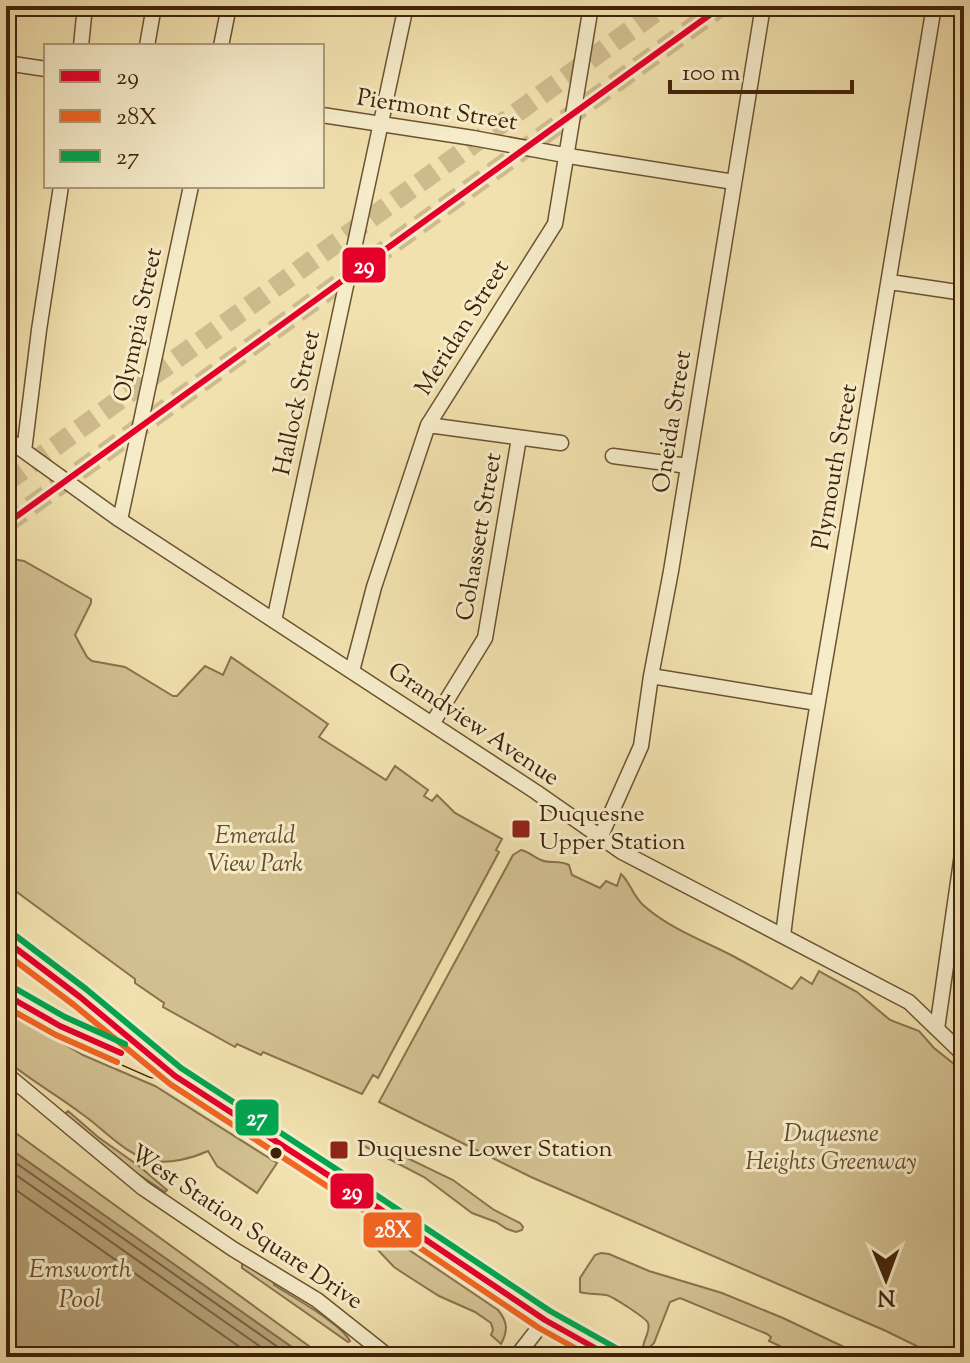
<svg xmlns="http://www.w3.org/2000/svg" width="970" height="1363" font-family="'Sorts Mill Goudy',serif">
	<rect width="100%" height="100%" fill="#f1e1ae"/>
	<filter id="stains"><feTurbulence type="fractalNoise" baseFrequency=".0025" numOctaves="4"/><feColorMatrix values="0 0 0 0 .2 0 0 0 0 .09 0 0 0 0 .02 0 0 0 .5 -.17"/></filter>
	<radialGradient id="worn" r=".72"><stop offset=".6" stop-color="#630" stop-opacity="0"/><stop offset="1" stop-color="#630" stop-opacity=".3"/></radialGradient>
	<!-- green -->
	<path fill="#d3c192" stroke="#8a724e" stroke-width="2" d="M6 558 24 561 91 599V603L75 635 87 657 92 661 125 667 173 696H177L205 666 223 675 231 657 328 724 319 737 386 780 395 766 428 790 424 796 432 801 437 795 455 813 502 839 496 850 499 852 378 1078 373 1075 362 1094 263 1052 261 1055 237 1044 235 1047 163 1007 164 1003 135 983V979L6 884Z
		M521 850C530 852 533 857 541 860 550 864 559 860 569 865L572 875 600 888 606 881 617 886 621 874C630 882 632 894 642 904 668 928 702 940 733 956 753 967 773 978 792 989L801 977 812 984 819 971 857 992 890 1020 919 1031 934 1048 964 1072V1357H939L886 1331 531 1177 379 1102 513 855Z
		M6 1010 83 1055 155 1086 277 1163 257 1193 217 1166 208 1151C193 1158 170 1164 154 1161 126 1156 104 1129 82 1114 57 1095 30 1080 6 1060Z
		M68 1111 98 1137 139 1166 167 1190 165 1192 135 1172 65 1114Z
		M6 1126 324 1357H306L6 1148Z
		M363 1139 370 1140 453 1180 494 1210 520 1223 523 1227 522 1230 516 1232 507 1229 496 1222 472 1213 424 1177 362 1145 360 1141Z
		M381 1231 498 1310C508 1322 508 1331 501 1344L491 1335 493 1330 491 1323 475 1312 439 1296 406 1275 394 1267 375 1247 376 1241Z
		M601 1253 609 1254 649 1271 722 1293 783 1318 865 1357H803L769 1341 771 1337 767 1334 680 1298 670 1302 654 1343 648 1349 643 1348C643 1340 651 1331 648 1323 646 1318 612 1296 606 1295 597 1293 589 1295 580 1292V1278L595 1255Z
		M244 1264 274 1282V1285C294 1298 339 1322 350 1341L348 1342 242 1268V1265Z"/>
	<!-- water -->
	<path fill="#b5a076" stroke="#866e4a" stroke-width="2" d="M6 1148 13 1151 306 1357H6Z"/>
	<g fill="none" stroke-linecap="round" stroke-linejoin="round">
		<!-- shore -->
		<path stroke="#7a6140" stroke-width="2" d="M6 1156 292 1357
			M6 1168 275 1357
			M6 1183 254 1357"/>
		<!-- highway-tunnel -->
		<path stroke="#cebb8d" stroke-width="20" stroke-dasharray="20 10" stroke-linecap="butt" d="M6 482 664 6
			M6 524 722 6"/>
		<!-- minor casing -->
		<g stroke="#6c5232" stroke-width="17">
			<path id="minor" d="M81 46 85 6
				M147 46 154 6
				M221 46 229 6
				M6 63 46 69
				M322 115 473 138 575 157 734 182
				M890 282 964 293
				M428 425 561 443
				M6 438 120 520 536 792 622 852 909 1002 964 1055
				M24 451 39 330 61 186
				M613 456 688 466
				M120 520 191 186
				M274 621 406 6
				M352 671 374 587 428 425 555 224 591 6
				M651 676 817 703
				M432 724 485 638 519 438
				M600 838 641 746 651 676 671 571 763 6
				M783 936C799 802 824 670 846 537 877 360 906 183 934 6
				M937 1029 964 840
				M6 1074 143 1188 233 1249 317 1300 389 1357
				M516 1357 545 1320"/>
		</g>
		<!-- major casing -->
		<g stroke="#402209" stroke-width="19">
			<path id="major" d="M6 969 29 985 132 1049
				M165 1070 368 1201 545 1320 611 1357"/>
		</g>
		<!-- highway casing -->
		<g stroke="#402209" stroke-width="23">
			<path id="highway" d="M6 941 80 997 175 1076
				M6 995 60 1026 153 1067"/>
		</g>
		<!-- minor -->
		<use href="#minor" stroke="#f6ecca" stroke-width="14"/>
		<!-- major -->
		<use href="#major" stroke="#f1e1ae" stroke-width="16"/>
		<!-- highway -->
		<use href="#highway" stroke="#f1e1ae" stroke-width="20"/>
		<!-- bus-1 casing -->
		<g stroke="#f6ecca" stroke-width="12">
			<path id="bus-1" d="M6 524 722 6
				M6 941 80 997 175 1076 368 1201 545 1320 611 1357
				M6 995 60 1026 121 1053"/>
		</g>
		<!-- bus-2 casing -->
		<g stroke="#f6ecca" stroke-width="12">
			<path id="bus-2" d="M6 954 74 1005 170 1084 362 1209 539 1328 591 1357
				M6 1007 56 1035 117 1062"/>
		</g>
		<!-- bus-3 casing -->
		<g stroke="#f6ecca" stroke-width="12">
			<path id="bus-3" d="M12 933 86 989 181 1068 373 1193 550 1311 616 1348
				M11 986 65 1017 125 1044"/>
		</g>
		<!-- bus-1 -->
		<use href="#bus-1" stroke="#e4002b" stroke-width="6"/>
		<!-- bus-2 -->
		<use href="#bus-2" stroke="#f26522" stroke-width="6"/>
		<!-- bus-3 -->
		<use href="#bus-3" stroke="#00a651" stroke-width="6"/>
	</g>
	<!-- markers -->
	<g fill="#8f2418" stroke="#f6ecca" stroke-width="3">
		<rect x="511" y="819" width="20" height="20" rx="4"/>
		<rect x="329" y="1140" width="20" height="20" rx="4"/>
	</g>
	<circle fill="#402209" stroke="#f6ecca" stroke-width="3" cx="276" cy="1153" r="7"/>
	<g text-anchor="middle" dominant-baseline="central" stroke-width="6" stroke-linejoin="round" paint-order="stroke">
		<!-- street labels -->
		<g font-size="24" fill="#402209" stroke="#f6ecca">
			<text transform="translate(437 111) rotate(9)">Piermont Street</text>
			<text transform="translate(139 325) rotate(-78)">Olympia Street</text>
			<text transform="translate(463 328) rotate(-58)">Meridan Street</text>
			<text transform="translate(298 403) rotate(-78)">Hallock Street</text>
			<text transform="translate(673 422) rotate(-81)">Oneida Street</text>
			<text transform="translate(836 467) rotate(-80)">Plymouth Street</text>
			<text transform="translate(480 537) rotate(-80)">Cohassett Street</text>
			<text transform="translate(473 725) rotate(34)">Grandview Avenue</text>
			<text transform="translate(246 1228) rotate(34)">West Station Square Drive</text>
		</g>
		<!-- poi labels -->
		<g font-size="24" fill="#402209" stroke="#f6ecca" text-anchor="start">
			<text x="539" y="815">Duquesne<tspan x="539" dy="28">Upper Station</tspan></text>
			<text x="357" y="1150">Duquesne Lower Station</text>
		</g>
		<!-- park labels -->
		<g font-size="24" font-style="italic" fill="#654a2b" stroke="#f6ecca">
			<text x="255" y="837">Emerald<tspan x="255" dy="28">View Park</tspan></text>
			<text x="831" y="1135">Duquesne<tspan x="831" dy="28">Heights Greenway</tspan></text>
		</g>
		<!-- water labels -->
		<g font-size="26" font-style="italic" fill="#694e2f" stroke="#f6ecca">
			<text x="80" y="1270">Emsworth<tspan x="80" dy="30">Pool</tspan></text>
		</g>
	</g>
	<g stroke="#f6ecca" stroke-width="3">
		<rect x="341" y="246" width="46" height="38" rx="8" fill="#e4002b"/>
		<rect x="234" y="1098" width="46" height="39" rx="8" fill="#00a651"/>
		<rect x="329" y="1172" width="46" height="38" rx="8" fill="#e4002b"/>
		<rect x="362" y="1211" width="61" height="38" rx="8" fill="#f26522"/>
	</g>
	<g font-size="22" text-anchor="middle" font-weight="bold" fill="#fff">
		<text x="364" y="273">29</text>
		<text x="257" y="1125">27</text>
		<text x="352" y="1199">29</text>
		<text x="393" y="1237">28X</text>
	</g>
	<!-- margin -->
	<rect width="970" height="1363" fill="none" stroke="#f1e1ae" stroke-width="32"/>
	<rect x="8" y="8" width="954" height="1347" fill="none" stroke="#402209" stroke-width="4"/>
	<rect x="16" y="16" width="938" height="1331" fill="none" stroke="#402209" stroke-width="2"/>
	<!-- legend -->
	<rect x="44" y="44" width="280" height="144" fill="#f6ecca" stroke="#ad9b7d" stroke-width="2"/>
	<rect x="60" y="70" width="40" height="12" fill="#e4002b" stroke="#ad9b7d" stroke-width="2"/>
	<text x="116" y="84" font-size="24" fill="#402209">29</text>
	<rect x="60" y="110" width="40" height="12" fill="#f26522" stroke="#ad9b7d" stroke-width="2"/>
	<text x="116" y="124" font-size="24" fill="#402209">28X</text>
	<rect x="60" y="150" width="40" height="12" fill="#00a651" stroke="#ad9b7d" stroke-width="2"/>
	<text x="116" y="164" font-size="24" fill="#402209">27</text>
	<!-- north arrow -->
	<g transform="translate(886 1279) rotate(179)" stroke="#f6ecca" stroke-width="6" paint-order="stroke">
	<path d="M0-6L14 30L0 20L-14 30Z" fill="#402209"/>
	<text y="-12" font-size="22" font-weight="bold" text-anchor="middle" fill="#402209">N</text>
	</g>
	<!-- scale -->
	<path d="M670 80v12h182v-12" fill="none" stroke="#402209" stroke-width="4"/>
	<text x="682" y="80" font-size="24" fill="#402209" stroke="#f6ecca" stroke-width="6" paint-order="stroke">100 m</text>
	<rect width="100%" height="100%" filter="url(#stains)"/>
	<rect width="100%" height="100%" fill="url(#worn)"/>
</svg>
